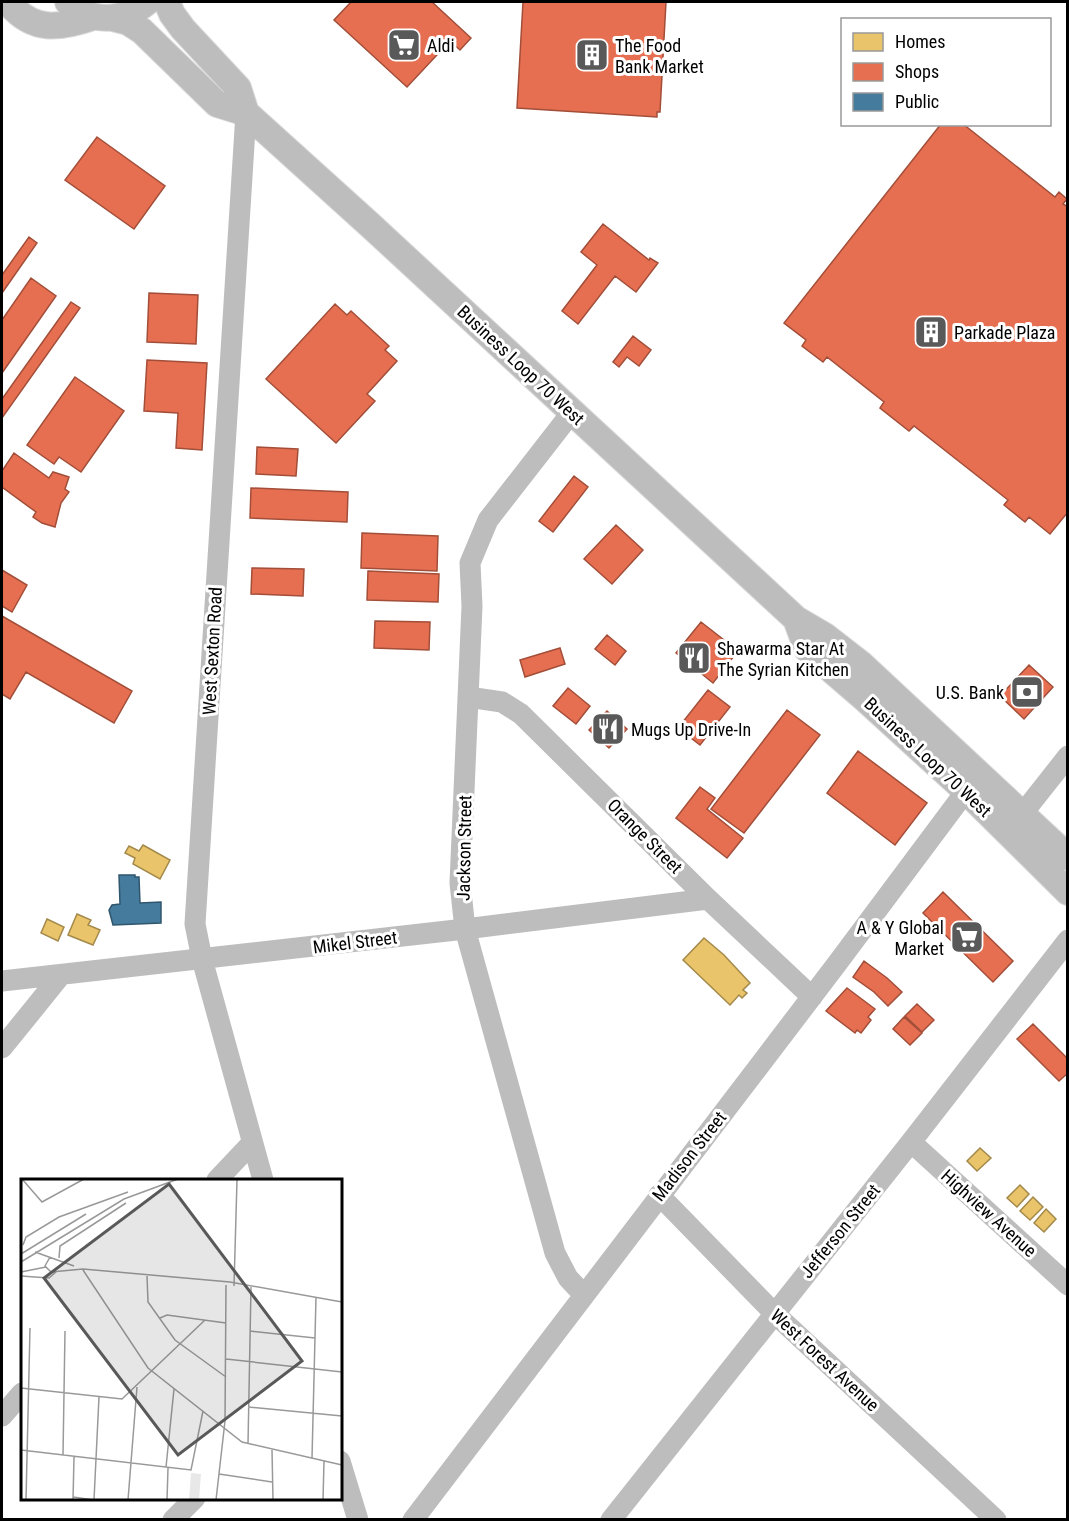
<svg xmlns="http://www.w3.org/2000/svg" width="1069" height="1521" font-family="'Roboto Condensed',sans-serif">
	<rect width="100%" height="100%" fill="#fff"/>
	<!-- homes -->
	<path fill="#e9c46a" stroke="#a3894a" stroke-width="1.5" d="M143 845 170 860 160 879 133 864 135 858 125 853 129 846 139 851Z
		M77 914 91 920 88 925 100 930 93 945 68 935Z
		M47 919 64 927 58 941 41 933Z
		M704 938 724 955 750 983 743 990 747 993 742 998 739 995 730 1005 683 960Z
		M980 1148 991 1158 977 1171 967 1161Z
		M1020 1185 1029 1194 1017 1207 1007 1198Z
		M1033 1197 1043 1207 1030 1220 1020 1211Z
		M1046 1209 1056 1219 1044 1232 1034 1223Z"/>
	<!-- shops -->
	<path fill="#e76f51" stroke="#a24e39" stroke-width="1.5" d="M351 2H432L471 38 460 50 450 41 407 87 334 20Z
		M523 2H666L660 112H657V117L517 108Z
		M941 124H963L1055 197 1059 192 1067 199 1063 204 1068 207V512L1050 534 1029 517 1025 522 1004 505 1008 500 914 426 909 431 880 408 884 402 827 357 823 362 802 346 806 340 784 323Z
		M97 137 165 186 134 229 65 180Z
		M603 224 649 260 650 258 658 263 636 292 615 276 578 324 562 311 597 265 581 252Z
		M29 237 37 243 2 293V275Z
		M31 278 56 296 2 373V320Z
		M149 293 198 295 196 344 147 342Z
		M71 302 80 308 2 418V399Z
		M335 304 347 315 351 311 389 346 385 350 397 361 367 394 375 401 336 443 266 379Z
		M633 336 651 350 639 366 627 357 619 367 613 362Z
		M147 360 207 363 202 450 176 448 178 413 144 411Z
		M75 377 124 411 81 472 59 457 54 464 27 445Z
		M257 447 298 449 296 476 256 474Z
		M14 453 49 478 53 472 69 477 65 489 69 492 61 503 55 527 42 523 33 517 36 512 2 487V471Z
		M574 476 588 487 553 532 539 521Z
		M251 488 348 492 347 522 250 518Z
		M616 525 643 550 612 584 584 559Z
		M362 533 438 536 437 571 361 568Z
		M252 568 304 569 303 596 251 594Z
		M2 570 27 585 12 612 2 606Z
		M368 571 439 574 438 602 367 600Z
		M2 616 132 691 114 723 26 672 10 699 2 694Z
		M375 621 430 622 429 650 374 648Z
		M701 622 738 651 713 683 676 653Z
		M607 635 626 651 615 665 595 649Z
		M560 648 565 664 525 677 520 660Z
		M1029 665 1053 687 1024 719 1000 696Z
		M568 688 590 706 576 724 553 706Z
		M708 690 730 707 700 745 678 728Z
		M787 710 820 735 744 833 711 809Z
		M607 711 627 729 609 748 589 730Z
		M858 751 927 803 895 845 827 793Z
		M700 787 715 798 707 809 743 838 727 858 676 818Z
		M943 892 1013 961 993 982 923 913Z
		M864 961 887 978 902 992 888 1006 874 992 853 977Z
		M847 988 875 1009 868 1017 871 1020 861 1033 857 1030 855 1033 826 1011Z
		M917 1004 934 1020 922 1032 905 1016Z
		M904 1017 922 1033 910 1045 893 1029Z
		M1033 1024 1068 1059V1073L1059 1081 1017 1039Z"/>
	<!-- public -->
	<path fill="#457b9d" stroke="#30566e" stroke-width="1.5" d="M119 875H135V877H139L140 903 161 902V923L113 925 109 910 112 905 120 904Z"/>
	<g fill="none" stroke-linecap="round" stroke-linejoin="round">
		<!-- major casing -->
		<g stroke="#dbdbdb" stroke-width="28">
			<path id="major" d="M8 2C32 32 59 29 93 17
				M68 2C91 24 123 22 147 2
				M167 2 172 14 183 29 238 88 246 113
				M112 18 128 22 142 31 217 104 246 113 370 225 796 619 825 636 861 664 1068 857
				M796 619 807 649 865 699 966 791 1068 892"/>
		</g>
		<!-- minor -->
		<path stroke="#bdbdbd" stroke-width="21" d="M246 113 195 924 202 959 263 1180
			M572 412 488 520 470 563 472 606 460 883 465 929 555 1253 568 1278 584 1295
			M468 697 502 702 521 714 708 899 812 997
			M1012 827 1068 756
			M2 981 465 929 708 899
			M2 1048 61 975
			M911 1142 1068 1285
			M217 1180 252 1143
			M659 1195 774 1313 996 1520
			M2 1416 22 1393
			M340 1461 358 1520
			M173 1520 195 1498
			M413 1520 836 965 966 791
			M611 1520 911 1142 1068 940"/>
		<!-- major -->
		<use href="#major" stroke="#bdbdbd" stroke-width="26"/>
	</g>
	<!-- icons -->
	<defs>
		<g id="supermarket-square" transform="scale(1.725)"><rect x="-9" y="-9" width="18" height="18" rx="4" fill="#595959" stroke="#fff"/><path d="M-6-5.5h2.5l.6 2H6L4.5 2H-2.5L-4.4-4H-6ZM-1.5 3.2a1.3 1.3 0 1 0 .1 0ZM3 3.2a1.3 1.3 0 1 0 .1 0Z" fill="#fff"/></g>
		<g id="building-square" transform="scale(1.725)"><rect x="-9" y="-9" width="18" height="18" rx="4" fill="#595959" stroke="#fff"/><path d="M-4-6H4V6H1V3H-1V6H-4ZM-2.5-4.3h1.7v1.8h-1.7ZM.8-4.3h1.7v1.8H.8ZM-2.5-1h1.7V.8h-1.7ZM.8-1h1.7V.8H.8Z" fill="#fff"/></g>
		<g id="restaurant-square" transform="scale(1.725)"><rect x="-9" y="-9" width="18" height="18" rx="4" fill="#595959" stroke="#fff"/><path d="M-5-6h1v4h1v-4h1v4h1v-4h1v5L-1.5 .5V6h-2V.5L-5-1ZM5-6V6H3V1.5H1.5Q1.5-4 5-6Z" fill="#fff"/></g>
		<g id="bank-square" transform="scale(1.725)"><rect x="-9" y="-9" width="18" height="18" rx="4" fill="#595959" stroke="#fff"/><path d="M-6-4H6V4H-6ZM0-2.3a2.3 2.3 0 1 0 0 4.6a2.3 2.3 0 1 0 0-4.6Z" fill="#fff"/></g>
	</defs>
	<g fill-rule="evenodd">
		<use href="#supermarket-square" x="404" y="45"/>
		<use href="#building-square" x="592" y="55"/>
		<use href="#building-square" x="931" y="332"/>
		<use href="#restaurant-square" x="694" y="658"/>
		<use href="#bank-square" x="1027" y="692"/>
		<use href="#restaurant-square" x="608" y="729"/>
		<use href="#supermarket-square" x="967" y="937"/>
	</g>
	<g text-anchor="middle" dominant-baseline="central" stroke-width="6" stroke-linejoin="round" paint-order="stroke">
		<!-- poi labels -->
		<g font-size="18" fill="#000" stroke="#fff" text-anchor="start">
			<text x="427" y="45">Aldi</text>
			<text x="615" y="45">The Food<tspan x="615" dy="21">Bank Market</tspan></text>
			<text x="954" y="332">Parkade Plaza</text>
			<text x="717" y="648">Shawarma Star At<tspan x="717" dy="21">The Syrian Kitchen</tspan></text>
			<text x="1004" y="692" text-anchor="end">U.S. Bank</text>
			<text x="631" y="729">Mugs Up Drive-In</text>
			<text x="944" y="927" text-anchor="end">A &amp; Y Global<tspan x="944" dy="21">Market</tspan></text>
		</g>
		<!-- street labels -->
		<g font-size="18" fill="#000" stroke="#fff">
			<text transform="translate(521 365) rotate(43)">Business Loop 70 West</text>
			<text transform="translate(212 651) rotate(-87)">West Sexton Road</text>
			<text transform="translate(928 757) rotate(43)">Business Loop 70 West</text>
			<text transform="translate(645 836) rotate(45)">Orange Street</text>
			<text transform="translate(464 848) rotate(-89)">Jackson Street</text>
			<text transform="translate(355 942) rotate(-7)">Mikel Street</text>
			<text transform="translate(689 1156) rotate(-52)">Madison Street</text>
			<text transform="translate(989 1213) rotate(42)">Highview Avenue</text>
			<text transform="translate(840 1231) rotate(-51)">Jefferson Street</text>
			<text transform="translate(825 1360) rotate(43)">West Forest Avenue</text>
		</g>
	</g>
	<!-- overview -->
	<g transform="translate(21 1179)">
		<rect width="321" height="321" fill="#fff"/>
		<path d="M170 294 180 295 178 321H168Z" fill="#e8e8e8"/>
		<path fill="none" stroke="#999" stroke-width="1.5" d="M1 0 21 23 63 0M2 66 5 58 38 38 107 13M14 73 53 87M0 75 65 35M29 78 24 87 30 93 62 90 209 103 321 123M38 79 39 67 105 24M0 83 103 20 157 0M62 91 127 189 221 263 321 286M0 93 25 88M0 97 28 99 35 93M126 97 127 123 154 161 205 198M213 107 216 1M139 139 146 136 205 144M229 152 294 159M205 180 321 193M0 209 101 220 184 141M227 228 321 237M227 265 230 108M0 271 170 291 182 232M251 271 252 321M42 276 44 152M291 279 295 118M145 288 153 210M198 295 251 303M52 318 73 321M5 321 9 149M52 321 53 278M73 321 78 218M107 321 116 208M146 321 147 289M195 321 204 242 205 106M302 321 303 282"/>
		<path fill="#595959" fill-opacity="0.15" stroke="#595959" stroke-width="3" d="M148 5 281 182 157 276 23 99Z"/>
		<rect width="321" height="321" fill="none" stroke="#000" stroke-width="3"/>
	</g>
	<!-- border -->
	<rect width="1069" height="1521" fill="none" stroke="#000000" stroke-width="6"/>
	<!-- legend -->
	<rect x="841" y="18" width="210" height="108" fill="#ffffff" stroke="#999999" stroke-width="1.5"/>
	<rect x="853" y="33" width="30" height="18" fill="#e9c46a" stroke="#999999" stroke-width="1.5"/>
	<text x="895" y="48" font-size="18" fill="#000000">Homes</text>
	<rect x="853" y="63" width="30" height="18" fill="#e76f51" stroke="#999999" stroke-width="1.5"/>
	<text x="895" y="78" font-size="18" fill="#000000">Shops</text>
	<rect x="853" y="93" width="30" height="18" fill="#457b9d" stroke="#999999" stroke-width="1.5"/>
	<text x="895" y="108" font-size="18" fill="#000000">Public</text>
</svg>
